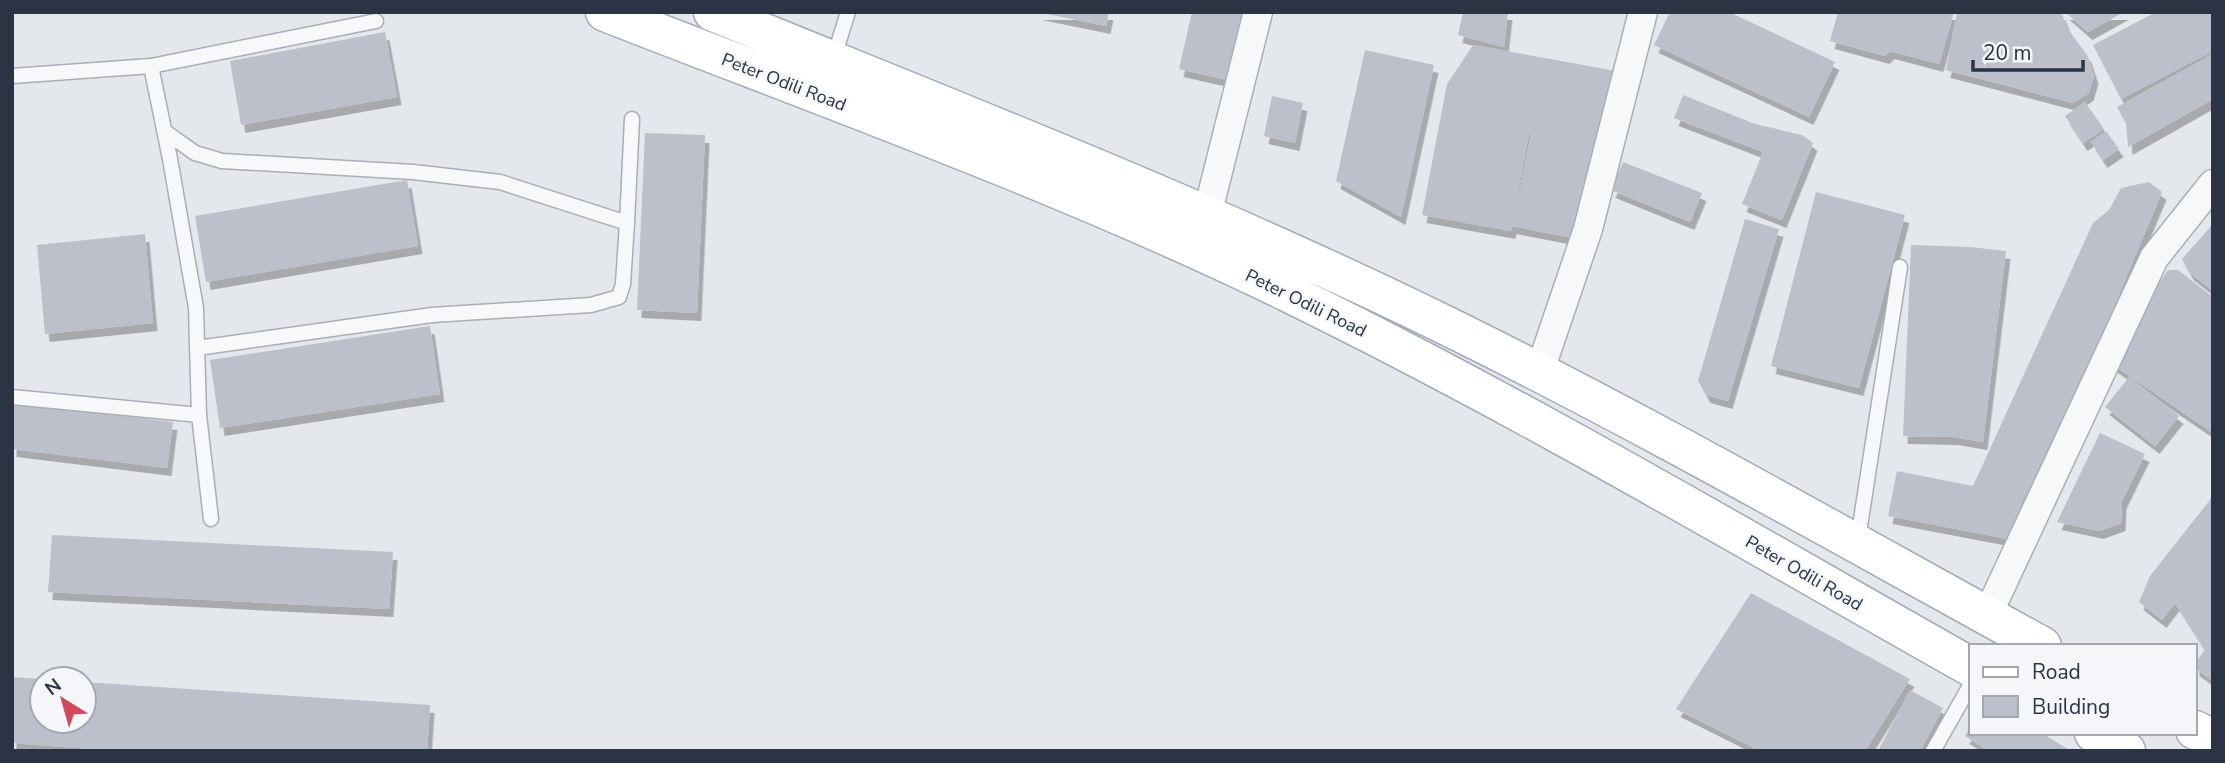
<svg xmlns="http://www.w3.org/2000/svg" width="2225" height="763" font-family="'Nunito Sans',sans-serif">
	<defs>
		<filter id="shadow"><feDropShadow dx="4.5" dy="8" stdDeviation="0" flood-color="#0004"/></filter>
	</defs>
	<rect width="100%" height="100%" fill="#e4e7ec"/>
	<!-- building -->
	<path fill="#bbc0ca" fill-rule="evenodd" filter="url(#shadow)" d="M1037 12H1109L1106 26Z
		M1192 12H1249L1232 81 1179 69Z
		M1463 12H1508L1504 47 1458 35Z
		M1670 12H1729L1835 62 1809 117 1654 45Z
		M1838 12H1954L1939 64 1890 51 1885 56 1830 41Z
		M1957 12H2061L2067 28 2087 55 2094 76 2089 93 2073 103 1946 70Z
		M2065 12H2124L2088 32Z
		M2156 12H2213V51L2121 99 2093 45Z
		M385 32 397 97 241 125 230 61Z
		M1473 45 1622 72 1589 241 1512 226 1511 231 1422 215 1447 84ZM1529 133 1531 134 1518 200 1517 199Z
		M1365 50 1434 65 1401 217 1336 181Z
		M2213 54V99L2128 147 2126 123 2117 107Z
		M1683 95 1755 124 1802 135 1813 143 1782 220 1742 204 1763 152 1674 118Z
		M1272 96 1303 103 1295 143 1264 136Z
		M2085 102 2104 129 2083 143 2065 116Z
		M2106 131 2119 149 2103 160 2091 142Z
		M645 133 705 135 697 313 637 310Z
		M1623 162 1702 193 1690 222 1611 190Z
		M407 180 418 246 206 282 195 216Z
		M2149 182 2162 192 2043 475 2022 501 2014 540 1888 516 1897 471 1973 486 2093 223 2109 210 2121 188Z
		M1816 192 1905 215 1859 388 1771 366Z
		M1745 219 1779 229 1728 401 1706 395 1698 381Z
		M2213 224V291L2189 272 2182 259Z
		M145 234 153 323 45 334 37 245Z
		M1911 245 1970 247 2006 251 1983 442 1953 437 1903 436Z
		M2168 270H2178L2213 297V433L2106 360Z
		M430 326 440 394 220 428 210 360Z
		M2129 377 2179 416 2155 446 2105 407Z
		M12 402 173 422 167 468 12 449Z
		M2100 433 2145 454 2122 501 2121 523 2099 531 2057 522Z
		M2213 496V681L2195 668V663L2205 650 2175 603 2162 620 2139 602 2150 576Z
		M52 535 393 552 389 609 48 592Z
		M1751 593 1910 679 1865 751H1760L1676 709Z
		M12 677 42 679V721H84V682L430 705 427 751H119L12 743Z
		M1910 690 1943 708 1920 751H1878Z
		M1971 726V733H2042L2071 751H1989L1965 736Z"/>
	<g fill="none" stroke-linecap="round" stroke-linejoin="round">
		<!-- service casing -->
		<g stroke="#a9aeb7" stroke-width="17">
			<path id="service" d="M833 60 848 12
				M151 66 170 159 196 308 199 415 211 519
				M12 76 151 66 376 21
				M164 131 195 153 222 161 413 172 500 182 627 223
				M197 348 432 315 591 305 619 297 623 284 627 223 632 119
				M12 397 199 415
				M1858 539 1900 267
				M1933 751 1971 684"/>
		</g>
		<!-- minor casing -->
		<g stroke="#a9aeb7" stroke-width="31">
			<path id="minor" d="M1207 215 1258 12
				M1539 373 1588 229 1643 12
				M1987 616 2154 258 2213 184"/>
		</g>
		<!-- primary casing -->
		<g stroke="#a3abb8" stroke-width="41">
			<path id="primary" d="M605 12C835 102 1068 185 1289 293 1522 407 1746 540 1971 667
				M713 12C958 112 1204 207 1441 323 1645 423 1843 537 2042 646
				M2195 730 2213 739
				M2094 733 2126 751"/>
		</g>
		<!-- service -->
		<use href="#service" stroke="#f7f8fa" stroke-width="14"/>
		<!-- minor -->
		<use href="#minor" stroke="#f7f8fa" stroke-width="28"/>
		<!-- primary -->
		<use href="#primary" stroke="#fff" stroke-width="38"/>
	</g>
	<g text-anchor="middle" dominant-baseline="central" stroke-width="5" stroke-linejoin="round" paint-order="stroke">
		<!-- street labels -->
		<g font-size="18" fill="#2b3445" stroke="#f4f6f9">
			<text transform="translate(784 82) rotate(21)">Peter Odili Road</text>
			<text transform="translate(1306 303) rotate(26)">Peter Odili Road</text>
			<text transform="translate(1804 573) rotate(30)">Peter Odili Road</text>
		</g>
	</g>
	<!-- border -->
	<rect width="2225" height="763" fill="none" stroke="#2b3445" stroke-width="28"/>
	<!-- legend -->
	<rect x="1969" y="644" width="228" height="91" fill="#f4f6f9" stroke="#a4a8b1" stroke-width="2"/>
	<rect x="1983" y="667" width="35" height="10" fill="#ffffff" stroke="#a4a8b1" stroke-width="2"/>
	<text x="2032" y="679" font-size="21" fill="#2b3445">Road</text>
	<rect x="1983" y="696" width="35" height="21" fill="#bbc0ca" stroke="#a4a8b1" stroke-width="2"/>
	<text x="2032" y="714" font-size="21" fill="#2b3445">Building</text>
	<!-- north arrow -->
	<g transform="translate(63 700) rotate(323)"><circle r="33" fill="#f4f6f9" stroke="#a4a8b1" stroke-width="2"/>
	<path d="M0-5L12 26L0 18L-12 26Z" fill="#d1495b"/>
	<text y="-10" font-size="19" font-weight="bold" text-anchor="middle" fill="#2b3445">N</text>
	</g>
	<!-- scale -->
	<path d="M1973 60v10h110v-10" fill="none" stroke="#2b3445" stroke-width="3.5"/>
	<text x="1983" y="60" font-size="21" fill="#2b3445" stroke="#f4f6f9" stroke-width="5" paint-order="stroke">20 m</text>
</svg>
